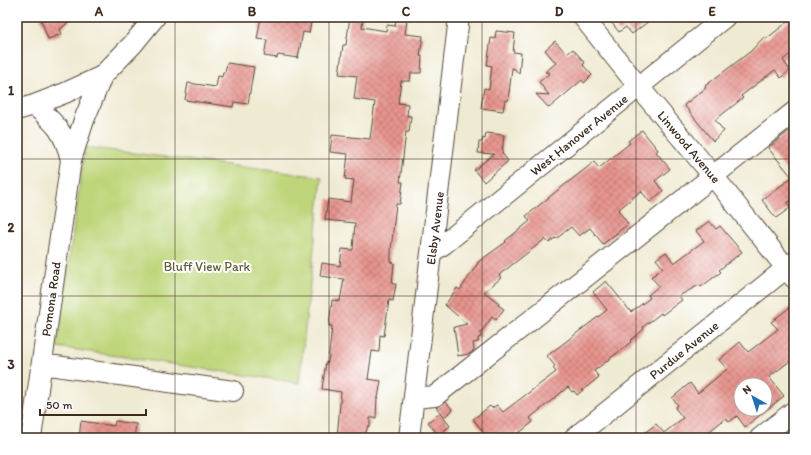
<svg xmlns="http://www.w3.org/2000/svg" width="811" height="455" font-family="Itim,sans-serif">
	<defs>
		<pattern id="building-cross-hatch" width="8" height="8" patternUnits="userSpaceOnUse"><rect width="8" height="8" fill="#e7948e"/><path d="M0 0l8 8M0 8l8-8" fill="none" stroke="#bc7973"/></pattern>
	</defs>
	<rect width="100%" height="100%" fill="#fff"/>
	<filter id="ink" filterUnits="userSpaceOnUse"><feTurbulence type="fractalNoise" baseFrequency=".025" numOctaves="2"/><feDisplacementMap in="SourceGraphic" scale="8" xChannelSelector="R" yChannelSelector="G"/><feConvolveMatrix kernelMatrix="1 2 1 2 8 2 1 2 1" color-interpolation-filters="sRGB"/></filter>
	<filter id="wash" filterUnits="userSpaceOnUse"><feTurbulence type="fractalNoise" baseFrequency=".012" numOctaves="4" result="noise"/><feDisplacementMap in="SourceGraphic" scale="16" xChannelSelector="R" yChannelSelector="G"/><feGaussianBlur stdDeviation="0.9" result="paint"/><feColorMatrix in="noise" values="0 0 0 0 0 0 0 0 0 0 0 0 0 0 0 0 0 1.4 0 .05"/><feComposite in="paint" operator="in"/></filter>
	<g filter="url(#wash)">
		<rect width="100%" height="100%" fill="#efead2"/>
		<!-- park -->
		<path fill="#bed579" stroke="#7c804c" d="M85 147 322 177 299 383 57 347Z"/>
		<g id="blocks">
			<!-- building -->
			<path fill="url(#building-cross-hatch)" fill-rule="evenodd" d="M40 17H75L60 29 62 34 48 39Z
				M261 17H312L309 33 303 32 298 58 278 55 277 58 264 56 267 40 257 39Z
				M350 17H363L362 27 386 31 387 25 395 26 396 20 407 21 405 34 423 36 420 56H422L421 73H411L410 81H401L398 103 408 104 407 116H411L409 132H406L400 182H403L400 204H396L391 250V262L394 263 392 284H396L393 301 389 300 384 336 380 335 379 352 372 351 368 379 381 381 378 398 377 397 376 418H370V426H368L364 438H337L341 392 322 389 326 362 328 363 332 326H329L332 300 340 301 344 279 320 276 322 263 340 266 342 249 353 250 355 223 325 220 328 199 351 202 354 180 345 179 348 154 330 152 332 135 370 139 375 102 354 99 357 76 339 74 343 45H346Z
				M607 17H654L632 34 626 27 619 32Z
				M794 17V51L783 60 790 70 781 78 775 70 741 96 743 98 715 120 724 131 713 141 684 105 706 88 705 86 751 51 764 37 766 39Z
				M496 31 515 33 513 52 521 53 519 74 515 69 512 68 508 101 505 100 503 111 481 108 484 88 489 89 492 66 487 65 491 38 495 39Z
				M555 41 567 54 573 49 585 63 583 65 592 75 584 83 582 80 549 108 536 94 549 95 539 82 550 73 545 72 556 63 545 50Z
				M227 63 254 67 248 104 234 102 233 107 185 100 188 83 216 87 218 76 222 77 223 72H225Z
				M794 127V198L787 203 790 208 776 218 762 200 792 177 768 148Z
				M642 130 658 150 656 152 670 169 655 181 663 191 650 202 641 191 618 210 628 224 603 244 590 228 579 236 571 227 556 239 555 238 549 243 545 239 499 275 501 278 484 292 499 303 498 305 504 309 496 320 492 317 481 332V337L478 338V342L473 343 474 350 469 354 458 356 454 327 467 324 445 305 457 288 460 290 478 263V262L506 242 505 241 530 221 526 216 553 194 594 162 599 168 630 143 628 141Z
				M486 133 504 135 502 153 508 161 484 182 474 170 494 154 478 153 479 142H482L483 138 485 139Z
				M709 221 716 229 720 226 742 252 719 270 721 272 701 287 699 285 679 296 682 300 662 315 661 313 643 327 644 329 630 341 631 342 594 371 599 377 577 395 574 391 572 392 568 387 530 418 533 422 523 430 510 438H488L473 419 490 406 492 408 497 405 503 412 556 372 553 368 555 366 547 356 607 310 593 292 606 281 631 312 650 298 648 295 659 286 651 277 663 268 656 259 666 252 674 263 704 241 696 231Z
				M794 304V358L769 377 784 396 745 427 737 416 729 422 726 418 701 438H638L656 424 664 433 683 418 675 408 678 405 672 398 690 383 698 393 727 369 719 360 740 342 748 352 778 329 771 322ZM741 385H765V409H741Z
				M446 402 453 410 444 417 436 407Z
				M440 413 450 426 438 435 428 422Z
				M81 421 114 426 115 421 136 424 134 438H79Z"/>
		</g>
	</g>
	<g filter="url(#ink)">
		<use href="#blocks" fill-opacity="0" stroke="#564739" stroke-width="1"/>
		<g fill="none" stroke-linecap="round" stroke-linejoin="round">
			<!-- minor casing -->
			<g stroke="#564739" stroke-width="22">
				<path id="minor" d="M583 17 638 86 714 177 794 278
					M34 105C56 124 64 131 71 160
					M17 110 34 105 65 93 102 76 133 44 155 17
					M432 252 444 244 725 17
					M42 365 56 366 233 391
					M414 398 435 396 794 112
					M31 438 71 160 84 120 102 76
					M409 438 459 17
					M574 438 794 262
					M760 438 794 411"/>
			</g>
			<!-- minor -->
			<use href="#minor" stroke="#fff" stroke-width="20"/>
		</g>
	</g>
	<!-- grid -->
	<path fill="none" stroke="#3b2a1e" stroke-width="1" stroke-opacity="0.55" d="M175 17V438M329 17V438M482 17V438M636 17V438M17 159H794M17 296H794"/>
	<g text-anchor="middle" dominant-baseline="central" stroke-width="4" stroke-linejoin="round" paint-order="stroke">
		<!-- street labels -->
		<g font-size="13" fill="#3b2a1e" stroke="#fff">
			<text transform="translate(579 135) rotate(-39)">West Hanover Avenue</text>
			<text transform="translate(689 147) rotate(50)">Linwood Avenue</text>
			<text transform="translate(435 228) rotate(-83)">Elsby Avenue</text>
			<text transform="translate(51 299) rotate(-82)">Pomona Road</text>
			<text transform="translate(684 350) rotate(-39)">Purdue Avenue</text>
		</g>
		<!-- park labels -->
		<g font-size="13" fill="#625d39" stroke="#fff">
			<text x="207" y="266">Bluff View Park</text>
		</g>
	</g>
	<!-- margin -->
	<rect width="811" height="455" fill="none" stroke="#fff" stroke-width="44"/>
	<!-- north arrow -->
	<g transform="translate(753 397) rotate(321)"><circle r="19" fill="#ffffff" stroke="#b1aaa5"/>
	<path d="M0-3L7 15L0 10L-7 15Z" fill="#1f6fb2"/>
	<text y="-6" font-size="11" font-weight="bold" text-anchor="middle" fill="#3b2a1e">N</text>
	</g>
	<!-- scale -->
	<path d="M40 409v6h106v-6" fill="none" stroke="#3b2a1e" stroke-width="2"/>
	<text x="46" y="409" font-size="12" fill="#3b2a1e" stroke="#ffffff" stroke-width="3" paint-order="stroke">50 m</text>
	<rect x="22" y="22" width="767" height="411" fill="none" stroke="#3b2a1e" stroke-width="1.5"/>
	<g font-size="13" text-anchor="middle" font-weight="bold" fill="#3b2a1e">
		<text x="99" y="16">A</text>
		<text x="252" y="16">B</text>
		<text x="406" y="16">C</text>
		<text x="559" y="16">D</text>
		<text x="712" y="16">E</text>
		<text x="11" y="95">1</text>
		<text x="11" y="232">2</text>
		<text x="11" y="369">3</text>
	</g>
</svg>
